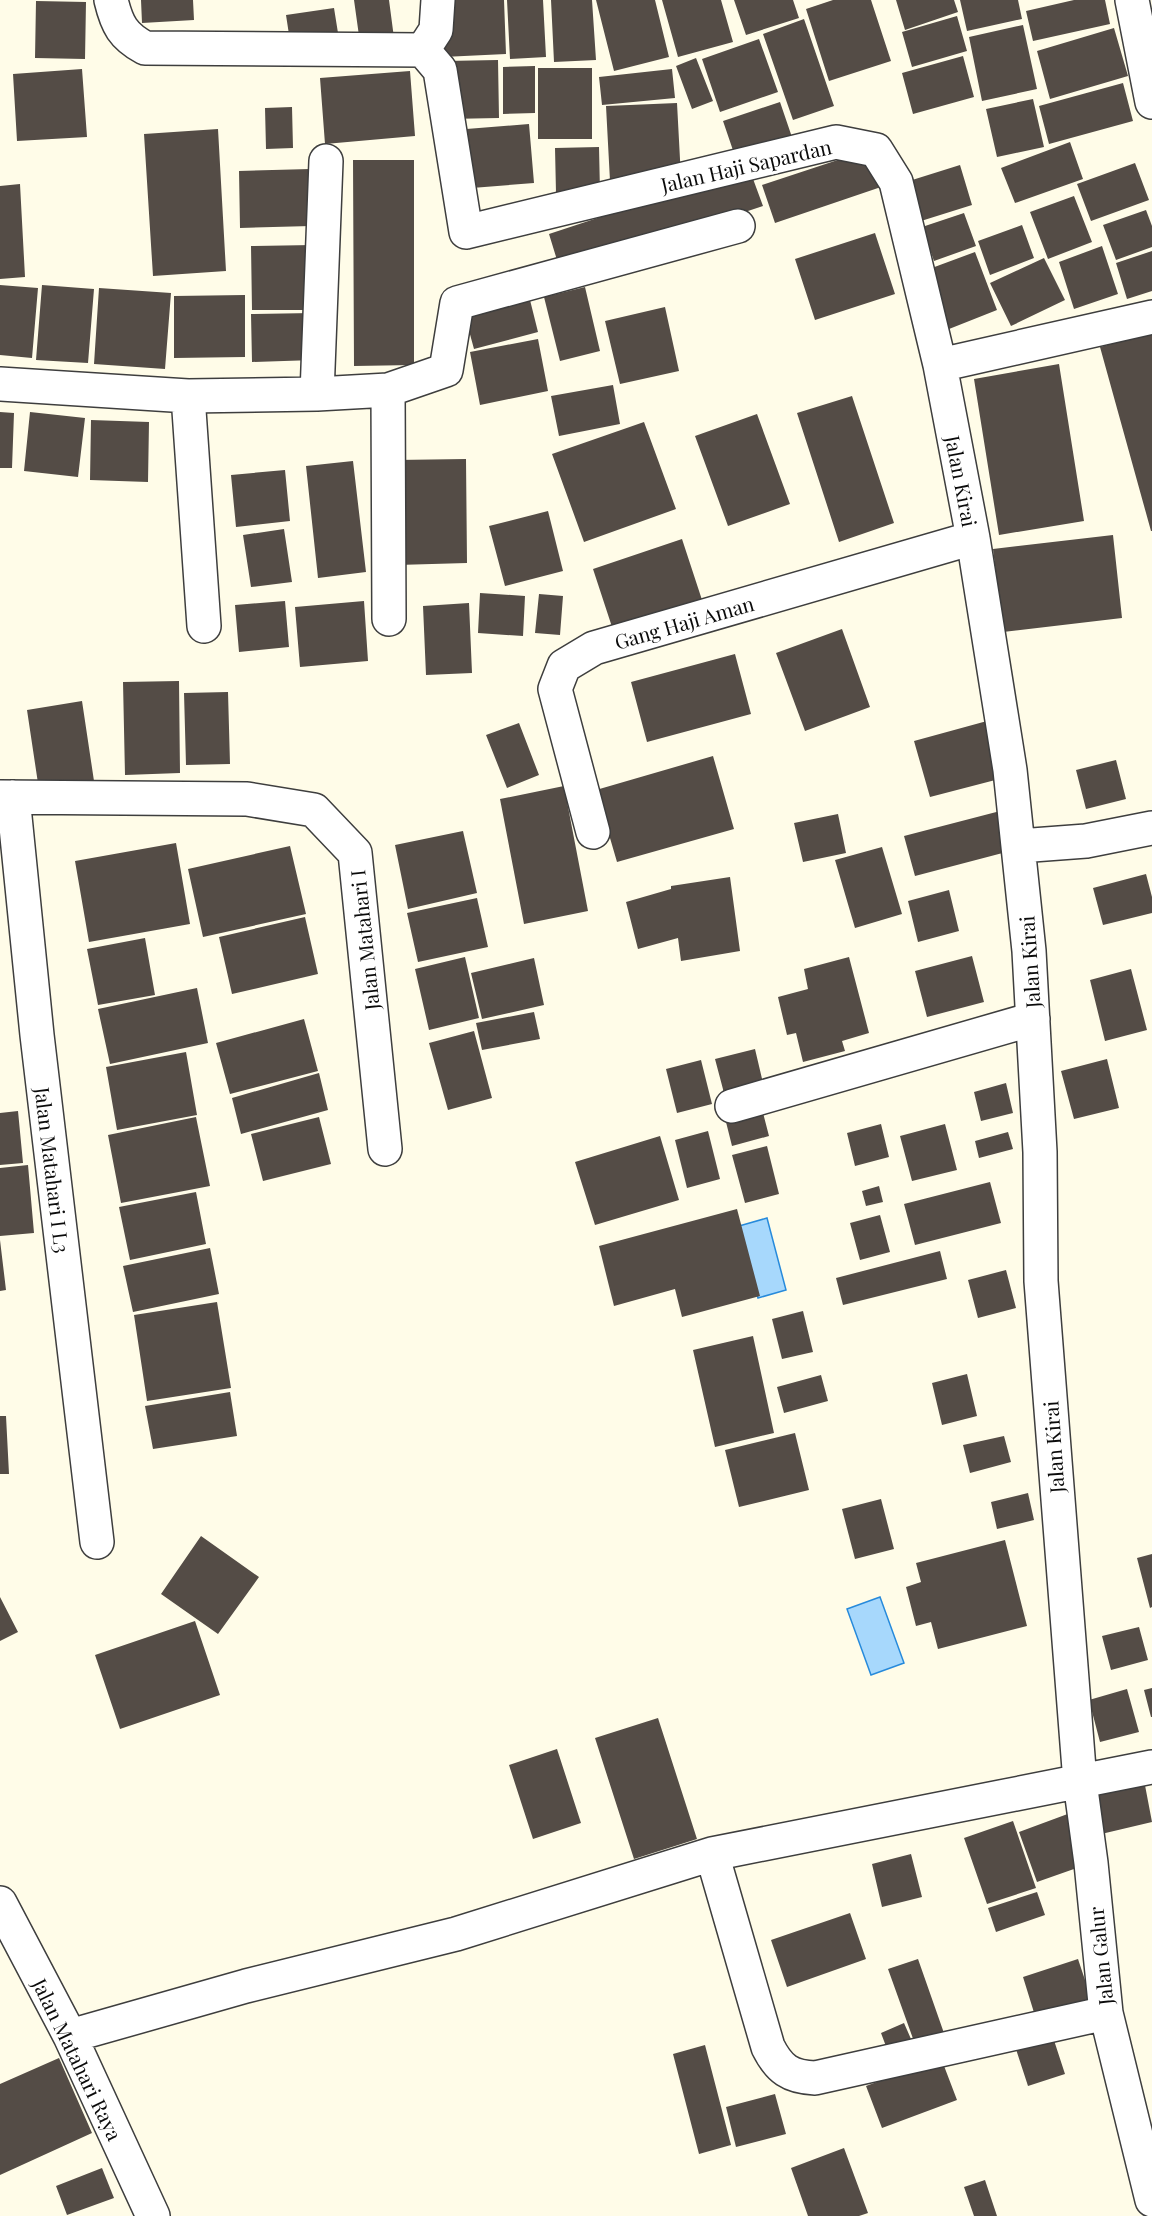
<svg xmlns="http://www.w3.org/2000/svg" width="1152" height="2216" font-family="'Playfair Display',serif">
	<rect width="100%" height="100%" fill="#fffce8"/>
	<!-- water -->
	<path fill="#a7d8fc" stroke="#278adb" stroke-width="1.5" d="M767 1218 786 1290 758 1298 739 1226Z
		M880 1597 904 1663 871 1675 847 1609Z"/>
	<!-- building -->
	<path fill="#544c46" d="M141 0H193L194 20 142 23Z
		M354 0H389L394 38 360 43Z
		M440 0H504L506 54 443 57Z
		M507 0H543L546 57 510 59Z
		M551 0H592L596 60 554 62Z
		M596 0H655L669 57 614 71Z
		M662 0H721L733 42 678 57Z
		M734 0H793L799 18 746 35Z
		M833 0H871L891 61 829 81 806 9Z
		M896 0H954L958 12 905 30Z
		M960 0H1018L1022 19 967 31Z
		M1074 0H1105L1110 24 1033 41 1026 11Z
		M36 1 86 2 85 59 35 58Z
		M334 8 338 33 290 41 286 15Z
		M957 16 967 51 912 67 902 32Z
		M804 19 834 106 793 120 763 34Z
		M1023 25 1037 89 982 101 969 37Z
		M1114 28 1128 76 1050 99 1037 51Z
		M759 39 778 92 720 112 702 59Z
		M963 56 974 97 913 114 902 73Z
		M696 58 713 101 692 109 676 66Z
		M498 60 499 118 448 119 446 61Z
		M535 66V113L503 114V67Z
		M538 68H592V139H538Z
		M82 69 87 137 17 141 13 74Z
		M672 69 675 98 602 105 599 77Z
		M410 71 415 136 325 144 320 78Z
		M1123 83 1133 121 1049 144 1039 106Z
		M1033 99 1044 147 997 157 986 109Z
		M780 102 795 146 738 165 723 121Z
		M677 103 681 178 610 181 606 106Z
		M292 107 293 148 266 149 265 108Z
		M529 124 534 183 459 189 454 130Z
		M218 129 226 271 153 276 144 134Z
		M1070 142 1083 179 1015 203 1001 168Z
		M599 147 600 192 556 193 555 148Z
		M868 150 881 187 775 223 762 185Z
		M353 160H414V365L354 366Z
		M1135 163 1149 200 1091 221 1077 184Z
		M960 165 972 205 921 221 909 181Z
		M749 168 763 206 561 273 549 234Z
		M310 169 311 226 240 228 239 171Z
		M20 184 25 277 0 279V186Z
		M1074 196 1092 242 1048 259 1030 212Z
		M1146 210 1152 226V247L1116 260 1103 225Z
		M964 213 976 246 934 261 922 227Z
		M1022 225 1034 258 990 275 978 241Z
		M875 233 895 294 815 320 795 259Z
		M313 245 314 310H252L251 246Z
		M1102 246 1118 294 1074 309 1059 262Z
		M1152 251V291L1127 299 1116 263Z
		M975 252 997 310 944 331 921 272Z
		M1044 258 1065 300 1011 326 990 283Z
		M0 285 38 288 32 358 0 355Z
		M42 285 94 289 88 363 36 360Z
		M585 287 600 351 560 361 544 297Z
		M99 288 171 293 165 369 94 364Z
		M527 288 538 332 474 349 462 305Z
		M245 295V357L174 358V296Z
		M665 307 679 371 620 384 605 321Z
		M313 313 314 360 252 362 251 314Z
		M1152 333V531H1151L1100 347Z
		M538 339 548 391 480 405 470 352Z
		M1059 364 1084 521 999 535 974 379Z
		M613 385 620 424 559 436 551 396Z
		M852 396 894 523 839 542 797 413Z
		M0 412 14 413 12 468H0Z
		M30 412 85 418 78 477 24 471Z
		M757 414 790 504 728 526 695 436Z
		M91 420 149 422 148 482 90 480Z
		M644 422 676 509 584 542 552 454Z
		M466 459 467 563 397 565 396 460Z
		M353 461 366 572 318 578 306 466Z
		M285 470 290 521 236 527 231 475Z
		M548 511 563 571 505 586 489 526Z
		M284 529 292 582 251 587 243 535Z
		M1113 535 1122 618 1003 632 993 549Z
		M682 539 703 603 614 633 593 569Z
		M480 593 525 596 523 636 478 633Z
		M539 594 563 596 560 635 535 633Z
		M285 601 289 647 239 652 235 605Z
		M364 601 368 661 300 667 295 607Z
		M469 603 472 673 426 675 423 606Z
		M842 629 870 707 805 731 776 653Z
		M735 654 751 714 647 742 631 682Z
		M179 681 180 773 125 775 123 682Z
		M228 692 230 764 186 765 184 693Z
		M82 701 94 781 39 790 27 710Z
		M987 721 1003 778 930 797 914 741Z
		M519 723 539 775 507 788 486 735Z
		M713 756 734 829 617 862 596 790Z
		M1116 760 1126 799 1086 809 1076 770Z
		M564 786 588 911 524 924 500 799Z
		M1004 810 1014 850 915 876 904 836Z
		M838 814 846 853 803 862 794 823Z
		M463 831 477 893 408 909 395 845Z
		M176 843 190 924 89 942 75 861Z
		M290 846 306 914 203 937 188 869Z
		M882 847 902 914 855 928 835 860Z
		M1146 874 1152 897V913L1103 925 1093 888Z
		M730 877 740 951 681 961 678 938 638 949 626 902 671 889V886Z
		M949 890 959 931 918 942 908 901Z
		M477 898 488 947 418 962 407 913Z
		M305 917 318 974 232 994 219 937Z
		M145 938 155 995 98 1005 87 949Z
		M972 956 984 1002 927 1017 915 971Z
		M465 957 479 1018 429 1030 415 969Z
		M849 957 869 1033 842 1041 845 1051 803 1062 796 1033 787 1035 778 997 808 989 804 969Z
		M534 958 544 1005 482 1019 471 973Z
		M1131 969 1147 1030 1105 1041 1090 980Z
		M197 988 208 1043 110 1064 98 1009Z
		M534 1012 540 1039 482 1050 476 1023Z
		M304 1019 318 1071 230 1094 216 1043Z
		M474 1031 492 1098 448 1110 429 1043Z
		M755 1049 763 1083 724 1093 715 1059Z
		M186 1052 197 1115 117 1130 106 1067Z
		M1107 1059 1119 1108 1074 1119 1061 1071Z
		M701 1060 712 1104 677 1113 666 1069Z
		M319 1073 328 1110 241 1134 232 1098Z
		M1006 1083 1013 1113 981 1121 974 1092Z
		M762 1109 769 1136 732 1146 725 1118Z
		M18 1111 23 1163 0 1165V1113Z
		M196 1117 210 1186 121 1203 108 1135Z
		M319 1117 331 1164 263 1181 251 1134Z
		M881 1124 889 1157 855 1166 847 1133Z
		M945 1124 957 1170 912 1181 900 1136Z
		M708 1131 720 1179 687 1188 675 1140Z
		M1008 1132 1013 1149 979 1158 975 1141Z
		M660 1136 679 1200 595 1225 575 1162Z
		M767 1146 779 1194 745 1203 732 1155Z
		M28 1165 34 1233 0 1236V1168Z
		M990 1182 1001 1223 915 1245 904 1204Z
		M879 1186 883 1202 866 1206 862 1191Z
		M196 1192 206 1244 130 1260 119 1207Z
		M737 1209 760 1296 682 1317 675 1289 614 1306 599 1246Z
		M880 1215 890 1252 860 1260 850 1223Z
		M0 1240 6 1290 0 1291Z
		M210 1248 219 1294 133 1312 123 1266Z
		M940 1251 947 1279 843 1305 836 1278Z
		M1006 1270 1016 1308 978 1318 968 1280Z
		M217 1302 231 1388 147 1401 134 1315Z
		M803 1311 813 1352 782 1359 772 1319Z
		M753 1336 774 1433 715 1447 693 1350Z
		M967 1374 977 1416 942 1425 932 1383Z
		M821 1375 828 1401 784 1413 777 1387Z
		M230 1392 237 1436 153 1449 145 1406Z
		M0 1416H6L9 1474H0Z
		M795 1433 809 1490 739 1507 725 1450Z
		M1004 1436 1011 1462 970 1473 963 1445Z
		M1028 1493 1034 1520 997 1529 991 1502Z
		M881 1499 894 1549 855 1559 842 1509Z
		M201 1536 259 1577 218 1634 161 1594Z
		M1005 1540 1027 1626 938 1649 931 1622 916 1626 906 1587 921 1582 916 1563Z
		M1152 1554V1607L1150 1608 1137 1558Z
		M0 1597 18 1632 0 1641Z
		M195 1621 220 1695 120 1729 95 1655Z
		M1139 1627 1148 1660 1111 1670 1102 1636Z
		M1152 1688V1717H1151L1144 1690Z
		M1127 1689 1139 1732 1100 1742 1089 1700Z
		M658 1718 697 1839 634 1859 595 1738Z
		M557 1749 581 1823 533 1839 509 1765Z
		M1144 1780 1152 1822 1097 1835 1087 1793Z
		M1073 1812 1091 1863 1037 1882 1019 1832Z
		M1013 1821 1036 1888 987 1904 964 1838Z
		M911 1854 922 1897 882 1907 872 1864Z
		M1037 1892 1045 1915 996 1932 988 1908Z
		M850 1913 866 1959 787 1987 771 1940Z
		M918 1959 945 2036 916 2047 888 1969Z
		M1078 1959 1092 2001 1036 2019 1023 1977Z
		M904 2023 911 2039 887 2049 881 2033Z
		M1050 2028 1065 2074 1028 2086 1013 2040Z
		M705 2045 731 2145 699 2154 673 2054Z
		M59 2058 92 2133 0 2175V2084Z
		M941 2058 957 2100 882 2128 866 2086Z
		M775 2094 786 2134 736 2147 726 2107Z
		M844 2148 868 2213 859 2216H808L791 2168Z
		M102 2168 114 2198 67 2215 56 2186Z
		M985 2180 997 2216H974L964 2187Z"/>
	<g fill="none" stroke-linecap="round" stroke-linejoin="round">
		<!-- minor casing -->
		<g stroke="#3e3e3e" stroke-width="36">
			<path id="minor" d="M111 0C117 25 123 36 145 48L423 50 440 70 466 232 836 142 876 150 896 182 940 365 973 538 1010 770 1029 951 1040 1152 1041 1281 1080 1782 1091 1863 1106 2013 1152 2200
				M1132 0 1152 102
				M423 50 436 30 438 0
				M940 365 1152 317
				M0 384 188 396 317 394 388 390 446 370 457 303 738 226
				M388 390 389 619
				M317 394 326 161
				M188 396 204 626
				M0 797 247 799 314 810 355 853 385 1149
				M13 797 37 1035 97 1542
				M593 832 555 689 564 666 594 648 973 538
				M1019 846 1086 841 1152 828
				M732 1106 1033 1019
				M712 1854 768 2047C779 2069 790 2077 815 2078L1106 2013
				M0 1903 70 2036 153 2216
				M70 2036 246 1986 456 1934 712 1854 1152 1767"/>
		</g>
		<!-- minor -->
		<use href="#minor" stroke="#fff" stroke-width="33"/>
	</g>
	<g text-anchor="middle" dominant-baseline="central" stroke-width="6" stroke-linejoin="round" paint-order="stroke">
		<!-- street labels -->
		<g font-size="20" fill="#0b0b0b" stroke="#fff">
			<text transform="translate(746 165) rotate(-13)">Jalan Haji Sapardan</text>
			<text transform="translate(962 481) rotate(79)">Jalan Kirai</text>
			<text transform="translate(684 622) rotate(-16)">Gang Haji Aman</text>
			<text transform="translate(364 940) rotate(-96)">Jalan Matahari I</text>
			<text transform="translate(1029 962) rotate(-94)">Jalan Kirai</text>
			<text transform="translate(53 1170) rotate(83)">Jalan Matahari I L3</text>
			<text transform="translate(1053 1447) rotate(-94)">Jalan Kirai</text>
			<text transform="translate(1100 1956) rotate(-96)">Jalan Galur</text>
			<text transform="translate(78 2059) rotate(64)">Jalan Matahari Raya</text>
		</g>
	</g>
</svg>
